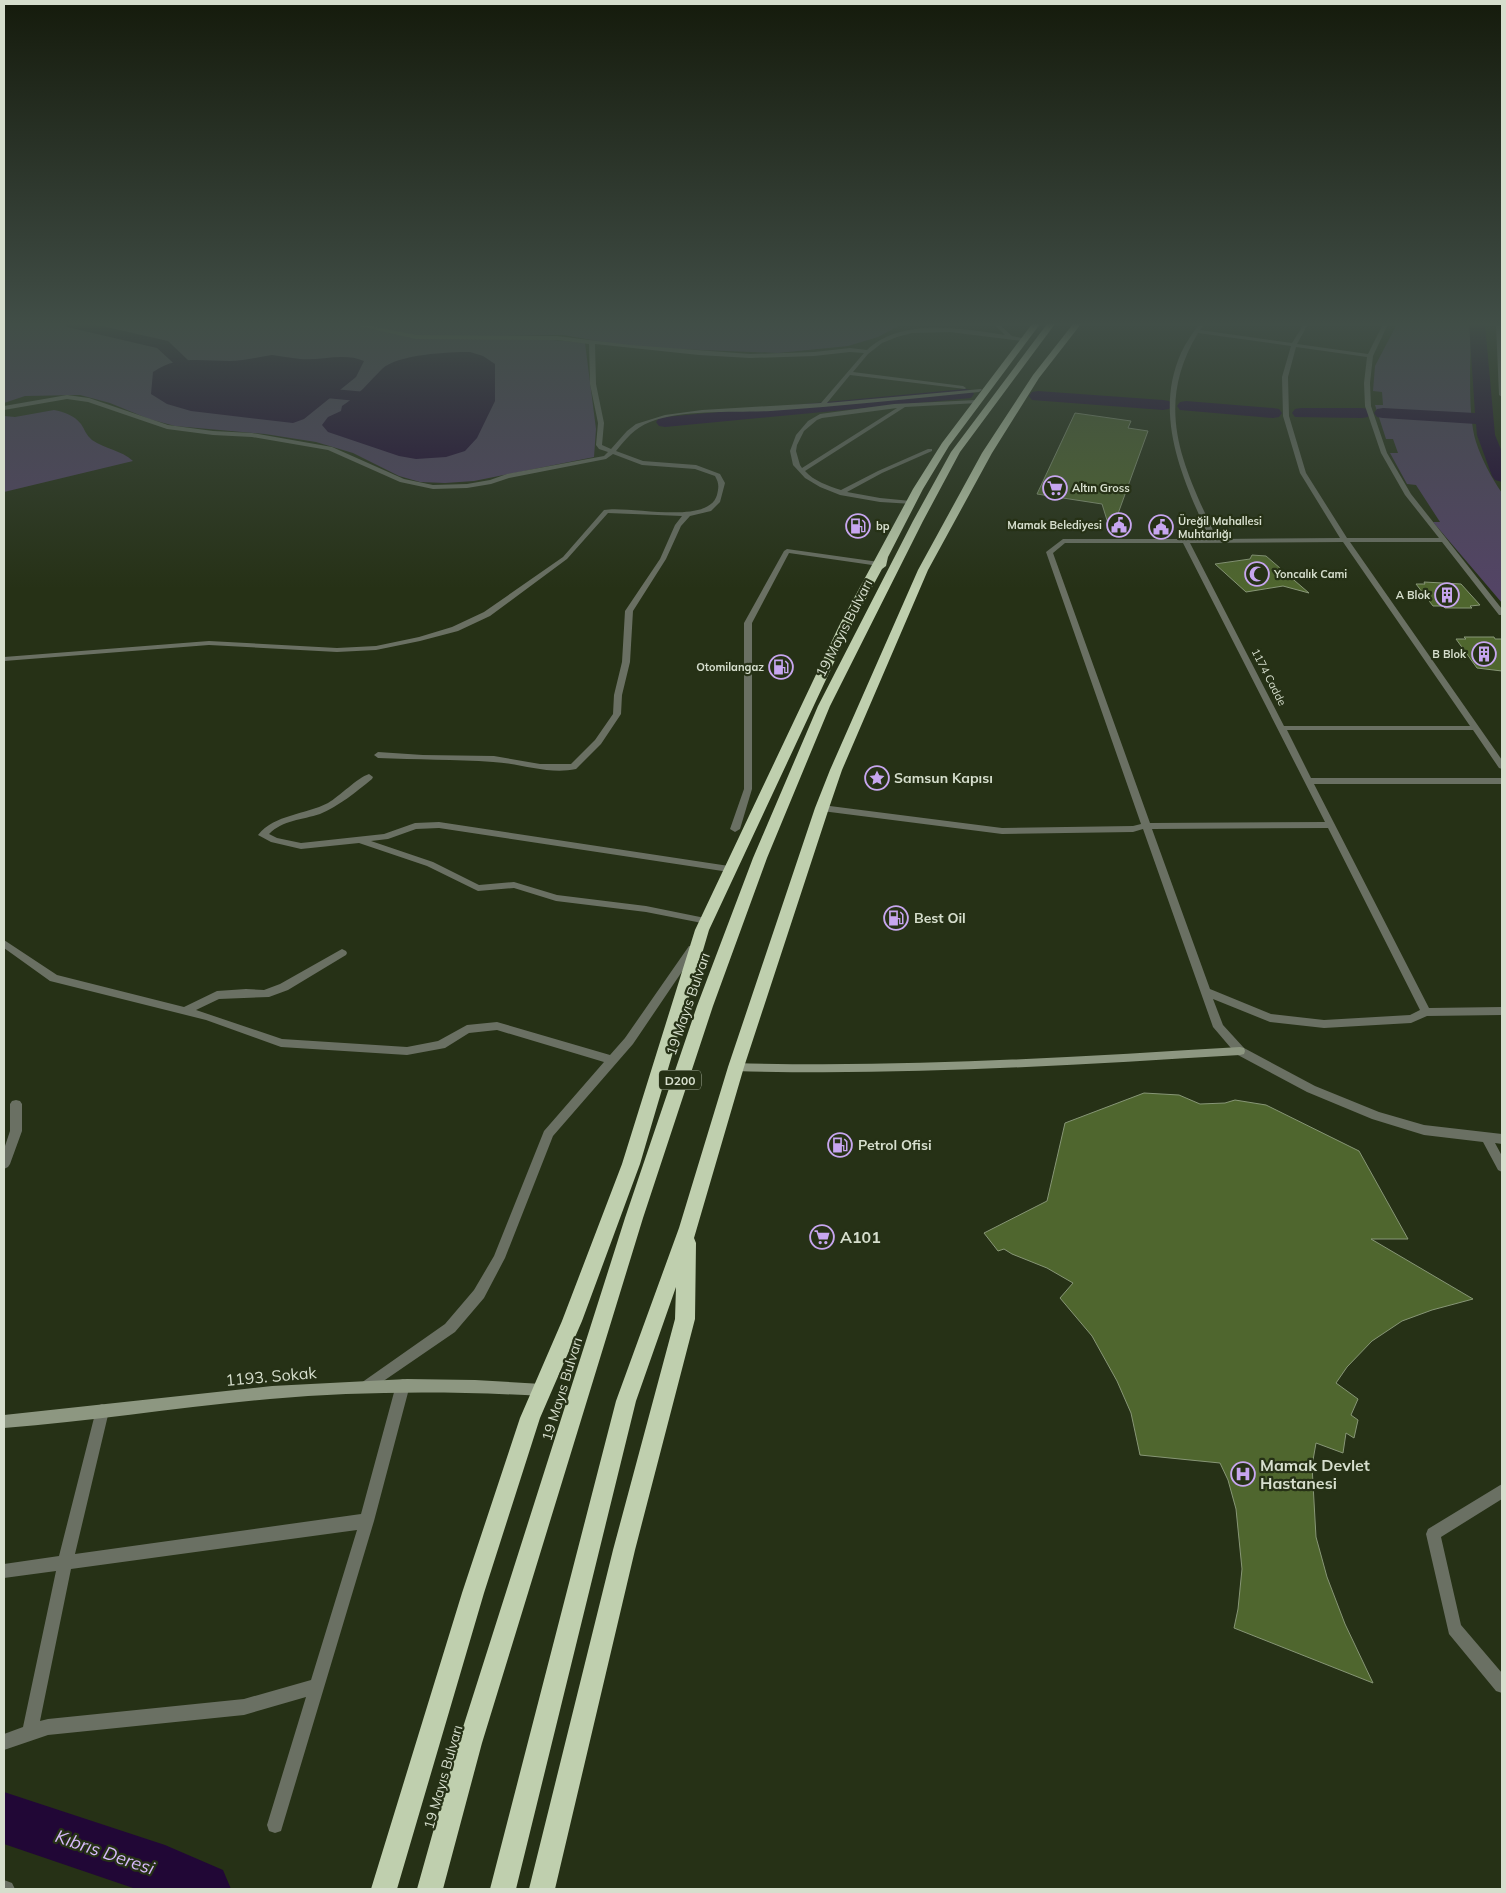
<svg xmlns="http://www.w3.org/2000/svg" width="1506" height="1893" font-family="Mulish,sans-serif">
	<rect width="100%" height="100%" fill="#263116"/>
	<!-- green -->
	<path fill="#534465" d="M4 324H902L878 337 848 346 778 353 651 348 615 344 563 335 434 337 531 338 585 343 596 429 594 457 474 481 445 483 420 482 399 476 353 453 316 442 265 434 175 426 149 419 110 403 80 395 25 396 4 403Z
		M1397 324H1453L1471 327C1471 358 1467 414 1476 442 1482 460 1491 477 1502 493V603L1433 522H1440L1416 485 1407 484 1390 453H1398L1393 439H1386L1375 405H1383L1382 392 1373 391 1375 366Z
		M54 410C64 412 74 415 81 424 85 430 86 435 92 440 105 449 121 450 133 461L4 492V416L15 417Z"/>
	<!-- water -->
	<path fill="#210736" d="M470 352 483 356 495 364V401L477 438 465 451 446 457 416 459 399 456 328 432 322 425 328 417 341 411 342 406C358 396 369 382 382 369 398 354 449 352 470 352Z
		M272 355C281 356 290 358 300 359 320 361 345 352 364 361L356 377 304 419 293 423 191 411 167 404 151 394 153 372C177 355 202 361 229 361 243 361 258 357 272 355Z"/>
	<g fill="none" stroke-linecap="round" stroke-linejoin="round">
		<!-- river -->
		<path fill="#210736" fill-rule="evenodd" d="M65 324H93L168 341 189 361 203 368 224 373 227 377 224 381 218 382 181 370 157 348 67 327Z
			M1469 324H1485L1495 435 1502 452V482L1495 480 1492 476 1477 435 1476 424 1383 418 1377 417 1374 413 1377 409 1383 408 1475 413Z
			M291 385 398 395 404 396 407 400 404 404 398 405 285 394 282 390 285 386Z
			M965 389 971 390 974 394 971 398 665 427 659 426 656 422 659 418 665 417Z
			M1038 391 1163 400 1169 401 1172 405 1169 409 1163 410 1032 400 1029 396 1032 392Z
			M1186 401 1273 408 1279 409 1282 413 1279 417 1273 418 1180 410 1177 406 1180 402Z
			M1301 408H1362L1368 409 1371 413 1368 417 1362 418 1295 417 1292 413 1295 409Z
			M4 1792 165 1845 223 1870 231 1889H136L4 1844Z"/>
	</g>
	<!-- building -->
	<path fill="#4f662e" stroke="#879676" d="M1075 413 1131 421 1128 428 1148 431 1111 533 1102 504 1037 494Z
		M1252 555 1266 556 1309 593 1283 586 1246 592 1215 564 1250 559Z
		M1424 582 1461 584 1480 605 1470 606 1472 608H1445L1443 606H1433L1416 584H1425Z
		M1464 637H1494L1495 639H1502V671L1477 668 1456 639H1466Z
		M1144 1093 1179 1095 1200 1104 1225 1103 1235 1100 1266 1105 1359 1151 1408 1239H1371L1473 1299 1432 1310 1402 1321 1372 1341 1347 1367 1336 1383 1358 1399 1351 1415 1358 1420 1354 1438 1346 1433 1343 1453 1316 1443 1312 1466 1316 1537 1327 1577 1345 1624 1373 1683 1234 1628 1238 1609 1242 1569 1236 1509 1228 1480 1220 1463 1140 1455 1131 1413 1117 1381 1092 1336 1060 1298 1073 1283 1047 1268 1012 1254 1004 1249 998 1251 984 1233 1047 1201 1065 1123Z"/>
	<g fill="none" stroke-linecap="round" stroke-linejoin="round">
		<!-- street -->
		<path fill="#6a7063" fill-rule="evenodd" d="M351 324H360L416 335 557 336 630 345 750 354 814 352 850 348 867 350C902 317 962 329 1005 335L994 324H999L1012 336 1026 339 1023 341 950 332 912 333 897 337 882 343 868 354 853 372 963 386 966 388 965 389 850 375 827 403 981 389 982 390 979 392C910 399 840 406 771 411 734 413 684 409 650 422 634 428 626 439 616 451L643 461 696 465 720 474 725 483 720 502 711 511 690 516 681 526 666 559 633 611 630 662 622 695 621 714 601 744 576 769C548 775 520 763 493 762 455 759 416 760 378 758L374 755 378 752 423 755 494 756 540 764H571L595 740 613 714 614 695 622 662 625 611 660 559 675 525 682 516 608 513 567 559 490 616 458 631 420 641 376 650 337 652 209 645 4 661V657L209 641 337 648 376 646 419 637 452 627 484 612 563 557 604 510C629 505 708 526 717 495 719 487 719 483 715 476L695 469 642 465 613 454 606 459 509 478 491 484 467 488 433 489 400 482 328 450 252 437 213 435 167 429 88 402 67 399 4 410V406L67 395 89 398 168 425 213 431 252 433 332 447 404 479 433 485 467 484 490 480 507 474 604 456 608 452 599 449 596 445 598 423 590 384 589 344 557 340 416 339ZM595 344 699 355 750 358 814 356 850 352 864 353 821 403 702 410 665 415 636 424 627 431 611 449 602 445 604 423 596 384Z
			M1199 324H1204L1200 330 1292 343 1304 324H1308L1297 344 1368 354 1383 324H1388L1373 356 1370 383 1371 406 1387 453 1411 494 1502 609V615H1499L1442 542H1350L1502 760V769L1499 768 1473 730H1287L1311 778H1502V784H1314L1429 1008 1502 1007V1015L1427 1016 1411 1023 1324 1028 1270 1022 1213 999 1223 1025 1244 1048 1315 1086 1379 1112 1424 1125 1502 1134V1144L1495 1143 1502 1156V1172L1498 1170 1483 1142 1424 1135 1372 1119 1307 1092 1236 1054 1213 1027 1143 829 1133 832 1002 834 822 811 818 808 822 805 1002 828 1133 826 1141 824 1046 552 1063 539H1210C1183 480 1153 416 1181 353 1186 342 1193 333 1199 324ZM1198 333 1291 346 1282 377 1283 416 1300 473 1340 538 1217 539C1183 466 1153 408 1198 333ZM1296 347 1367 357 1364 383 1365 406 1381 453 1405 495 1439 538H1347L1306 473 1289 416 1288 377ZM1343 542 1470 726H1284L1190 543ZM1065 543H1183L1325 822 1150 823 1053 553ZM1328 828 1420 1010 1410 1015 1324 1020 1271 1014 1210 989 1152 829Z
			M1496 324H1501L1502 397 1499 395Z
			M976 400 978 401V403L905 407 805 471C814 481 828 486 841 490L878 471 928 449H932V451L882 473 847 492 880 498 911 501 914 503 913 504 880 502 840 495 820 487 805 478 793 465 790 451 796 435 808 421 820 414 894 404ZM897 408 802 468 800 465 796 451 797 445 804 431 817 420 822 418Z
			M787 549 879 562 882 564 879 566 789 553 752 623V789L740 829 735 832 730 829 744 789V623L784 551Z
			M369 774 373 777 372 779C356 792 339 806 320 814 302 820 283 820 269 834L277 838 301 843 384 834 415 823 439 822 729 866 734 869 729 872 439 828 416 829 388 839 371 841 433 862 479 885 514 882 557 895 646 906 710 919 712 921 707 924 646 912 556 901 514 888 478 891 427 866 359 843 301 849 271 842 258 835C275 814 305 815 328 803 340 796 357 778 369 774Z
			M4 940 57 975 184 1007 217 991 246 989 264 990 280 984 342 949 346 951 347 953 346 955 288 990 269 997 219 999 196 1010 282 1039 407 1047 438 1041 467 1025 497 1022 610 1055 625 1038 689 946H697L698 948 633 1044 553 1136 505 1258 484 1298 455 1332 366 1393 361 1391 359 1387 361 1383 445 1324 474 1290 494 1256 544 1131 604 1062 497 1030 469 1033 445 1048 407 1055 281 1047 206 1020 50 981 4 948Z
			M16 1100 20 1101 22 1104V1131L10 1164 8 1167 4 1169V1149L10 1131V1104L12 1101Z
			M403 1379 408 1381 410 1385 374 1521 281 1831 275 1833 269 1831 267 1825 306 1697 244 1715 48 1735 4 1750V1734L23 1727 56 1571 4 1578V1564L59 1556 97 1406 102 1404 107 1406 109 1411 75 1554 361 1514 396 1385 398 1381ZM357 1530 311 1680 244 1699 48 1719 40 1721 71 1569Z
			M1502 1484V1499L1441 1537 1461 1625 1502 1673V1693L1496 1691 1449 1634 1426 1534 1428 1529Z
			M4 1880 12 1883 15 1889H4Z"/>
		<!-- secondary -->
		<path fill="#8d9781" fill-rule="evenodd" d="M1240 1047 1244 1048 1245 1051 1244 1054 1240 1055C1072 1065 904 1076 736 1071L732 1070 731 1067 732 1064 736 1063C904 1068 1072 1057 1240 1047Z
			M407 1379 475 1380 542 1384 547 1386 549 1390 547 1394 542 1396C451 1391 361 1391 270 1399 181 1407 93 1421 4 1428V1415L272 1386Z"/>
		<!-- highway -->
		<path fill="#bfcfae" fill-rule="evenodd" d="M1032 324H1040L949 446 923 489 888 557 886 566 882 569 851 626 709 930 640 1164 582 1321 540 1418 484 1593 397 1889H371L462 1593 520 1418 562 1321 622 1164 695 930 839 626 913 489 942 443Z
			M1047 324H1055L960 452 923 521 830 706 767 858 713 1006 643 1218 482 1743 443 1889H417L458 1743 625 1218 697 1006 753 858 818 706 913 521 951 452Z
			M1073 324H1081L1039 378 992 453 928 570 842 770 829 808 744 1067 694 1238 696 1243 695 1319 635 1550 555 1889H529L613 1550 675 1319 676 1287 636 1401 516 1889H490L616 1401 679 1228 728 1067 815 808 830 770 918 570 982 453 1033 375Z"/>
	</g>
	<!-- sky -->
	<linearGradient id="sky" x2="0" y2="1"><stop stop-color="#151b0c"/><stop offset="0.55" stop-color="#414e47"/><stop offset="1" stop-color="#414e47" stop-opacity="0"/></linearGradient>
	<rect width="1506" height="589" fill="url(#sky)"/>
	<!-- icons -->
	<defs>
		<g id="supermarket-ring" transform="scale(1.25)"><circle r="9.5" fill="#263116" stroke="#c7a6ef" stroke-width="1.5"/><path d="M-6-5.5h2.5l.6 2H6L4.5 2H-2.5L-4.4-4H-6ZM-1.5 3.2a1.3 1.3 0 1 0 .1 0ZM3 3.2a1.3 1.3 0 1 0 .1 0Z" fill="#c7a6ef"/></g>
		<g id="civic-ring" transform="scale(1.25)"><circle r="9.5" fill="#263116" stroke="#c7a6ef" stroke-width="1.5"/><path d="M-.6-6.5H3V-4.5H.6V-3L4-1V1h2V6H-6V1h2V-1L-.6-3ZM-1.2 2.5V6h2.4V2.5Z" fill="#c7a6ef"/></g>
		<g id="fuel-ring" transform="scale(1.25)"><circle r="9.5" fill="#263116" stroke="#c7a6ef" stroke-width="1.5"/><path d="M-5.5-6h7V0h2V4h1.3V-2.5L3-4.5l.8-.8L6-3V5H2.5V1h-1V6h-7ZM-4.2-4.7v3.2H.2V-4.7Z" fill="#c7a6ef"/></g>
		<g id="mosque-ring" transform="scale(1.25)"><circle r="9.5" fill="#263116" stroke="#c7a6ef" stroke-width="1.5"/><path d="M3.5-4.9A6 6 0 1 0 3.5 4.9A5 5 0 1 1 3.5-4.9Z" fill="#c7a6ef"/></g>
		<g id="building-ring" transform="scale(1.25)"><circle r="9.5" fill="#263116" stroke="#c7a6ef" stroke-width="1.5"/><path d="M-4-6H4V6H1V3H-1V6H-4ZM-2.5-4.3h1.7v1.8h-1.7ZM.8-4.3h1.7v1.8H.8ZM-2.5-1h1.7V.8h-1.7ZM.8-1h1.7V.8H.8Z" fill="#c7a6ef"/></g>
		<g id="sight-ring" transform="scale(1.25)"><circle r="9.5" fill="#263116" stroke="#c7a6ef" stroke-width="1.5"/><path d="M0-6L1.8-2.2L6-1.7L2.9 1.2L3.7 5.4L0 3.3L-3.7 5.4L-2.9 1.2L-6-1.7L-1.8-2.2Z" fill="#c7a6ef"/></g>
		<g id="hospital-ring" transform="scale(1.25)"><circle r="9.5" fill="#263116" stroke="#c7a6ef" stroke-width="1.5"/><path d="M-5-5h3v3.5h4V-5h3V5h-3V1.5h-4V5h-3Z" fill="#c7a6ef"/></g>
	</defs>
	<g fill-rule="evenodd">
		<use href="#supermarket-ring" x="1055" y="488"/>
		<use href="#civic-ring" x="1119" y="525"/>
		<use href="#fuel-ring" x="858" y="526"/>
		<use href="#civic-ring" x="1161" y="527"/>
		<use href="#mosque-ring" x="1257" y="574"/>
		<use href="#building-ring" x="1447" y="595"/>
		<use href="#building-ring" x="1484" y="654"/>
		<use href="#fuel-ring" x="781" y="667"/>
		<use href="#sight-ring" x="877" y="778"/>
		<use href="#fuel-ring" x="896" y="918"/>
		<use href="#fuel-ring" x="840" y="1145"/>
		<use href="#supermarket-ring" x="822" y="1237"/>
		<use href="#hospital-ring" x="1243" y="1474"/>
	</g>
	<g text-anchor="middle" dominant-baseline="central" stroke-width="4.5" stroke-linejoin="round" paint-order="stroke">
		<!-- far-poi labels -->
		<g font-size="11" font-weight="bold" fill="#d6decd" stroke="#263116" text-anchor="start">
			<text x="1072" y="488">Altın Gross</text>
			<text x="1178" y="521">Üreğil Mahallesi<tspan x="1178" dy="13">Muhtarlığı</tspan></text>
			<text x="1102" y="525" text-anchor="end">Mamak Belediyesi</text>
			<text x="876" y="526">bp</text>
			<text x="1274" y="574">Yoncalık Cami</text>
			<text x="1430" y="595" text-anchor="end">A Blok</text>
			<text x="1466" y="654" text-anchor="end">B Blok</text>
			<text x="764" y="667" text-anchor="end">Otomilangaz</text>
		</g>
		<!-- far-street labels -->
		<g font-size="11" fill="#d6decd" stroke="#263116">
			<text transform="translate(1269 677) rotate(63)">1174 Cadde</text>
		</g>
		<!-- shield labels -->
		<rect fill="#263116" stroke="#a1aa96" stroke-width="1" x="659" y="1070.5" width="42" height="19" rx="4"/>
		<g font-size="12" font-weight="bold" fill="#d6decd">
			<text x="680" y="1080">D200</text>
		</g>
		<!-- street labels -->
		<g font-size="14" fill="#d6decd" stroke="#263116">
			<text transform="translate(844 628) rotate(-63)">19 Mayıs Bulvarı</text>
			<text transform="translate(688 1004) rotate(-71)">19 Mayıs Bulvarı</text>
			<text transform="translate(562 1389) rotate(-73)">19 Mayıs Bulvarı</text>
			<text transform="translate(443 1777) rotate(-74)">19 Mayıs Bulvarı</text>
		</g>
		<!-- poi labels -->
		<g font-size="14" font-weight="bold" fill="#d6decd" stroke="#263116" text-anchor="start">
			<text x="894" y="778">Samsun Kapısı</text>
			<text x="914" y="918">Best Oil</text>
			<text x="858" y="1145">Petrol Ofisi</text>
		</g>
		<!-- near-poi labels -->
		<g font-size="16" font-weight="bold" fill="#d6decd" stroke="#263116" text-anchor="start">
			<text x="840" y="1237">A101</text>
			<text x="1260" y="1465">Mamak Devlet<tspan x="1260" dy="18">Hastanesi</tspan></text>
		</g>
		<!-- near-street labels -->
		<g font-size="16" fill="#d6decd" stroke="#263116">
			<text transform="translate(271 1376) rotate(-5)">1193. Sokak</text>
		</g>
		<!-- near-water labels -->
		<g font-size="18" font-style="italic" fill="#d7bafb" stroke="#263116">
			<text transform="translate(105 1852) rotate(19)">Kıbrıs Deresi</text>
		</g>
	</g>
	<!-- border -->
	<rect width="1506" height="1893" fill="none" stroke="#d6decd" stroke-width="10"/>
</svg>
